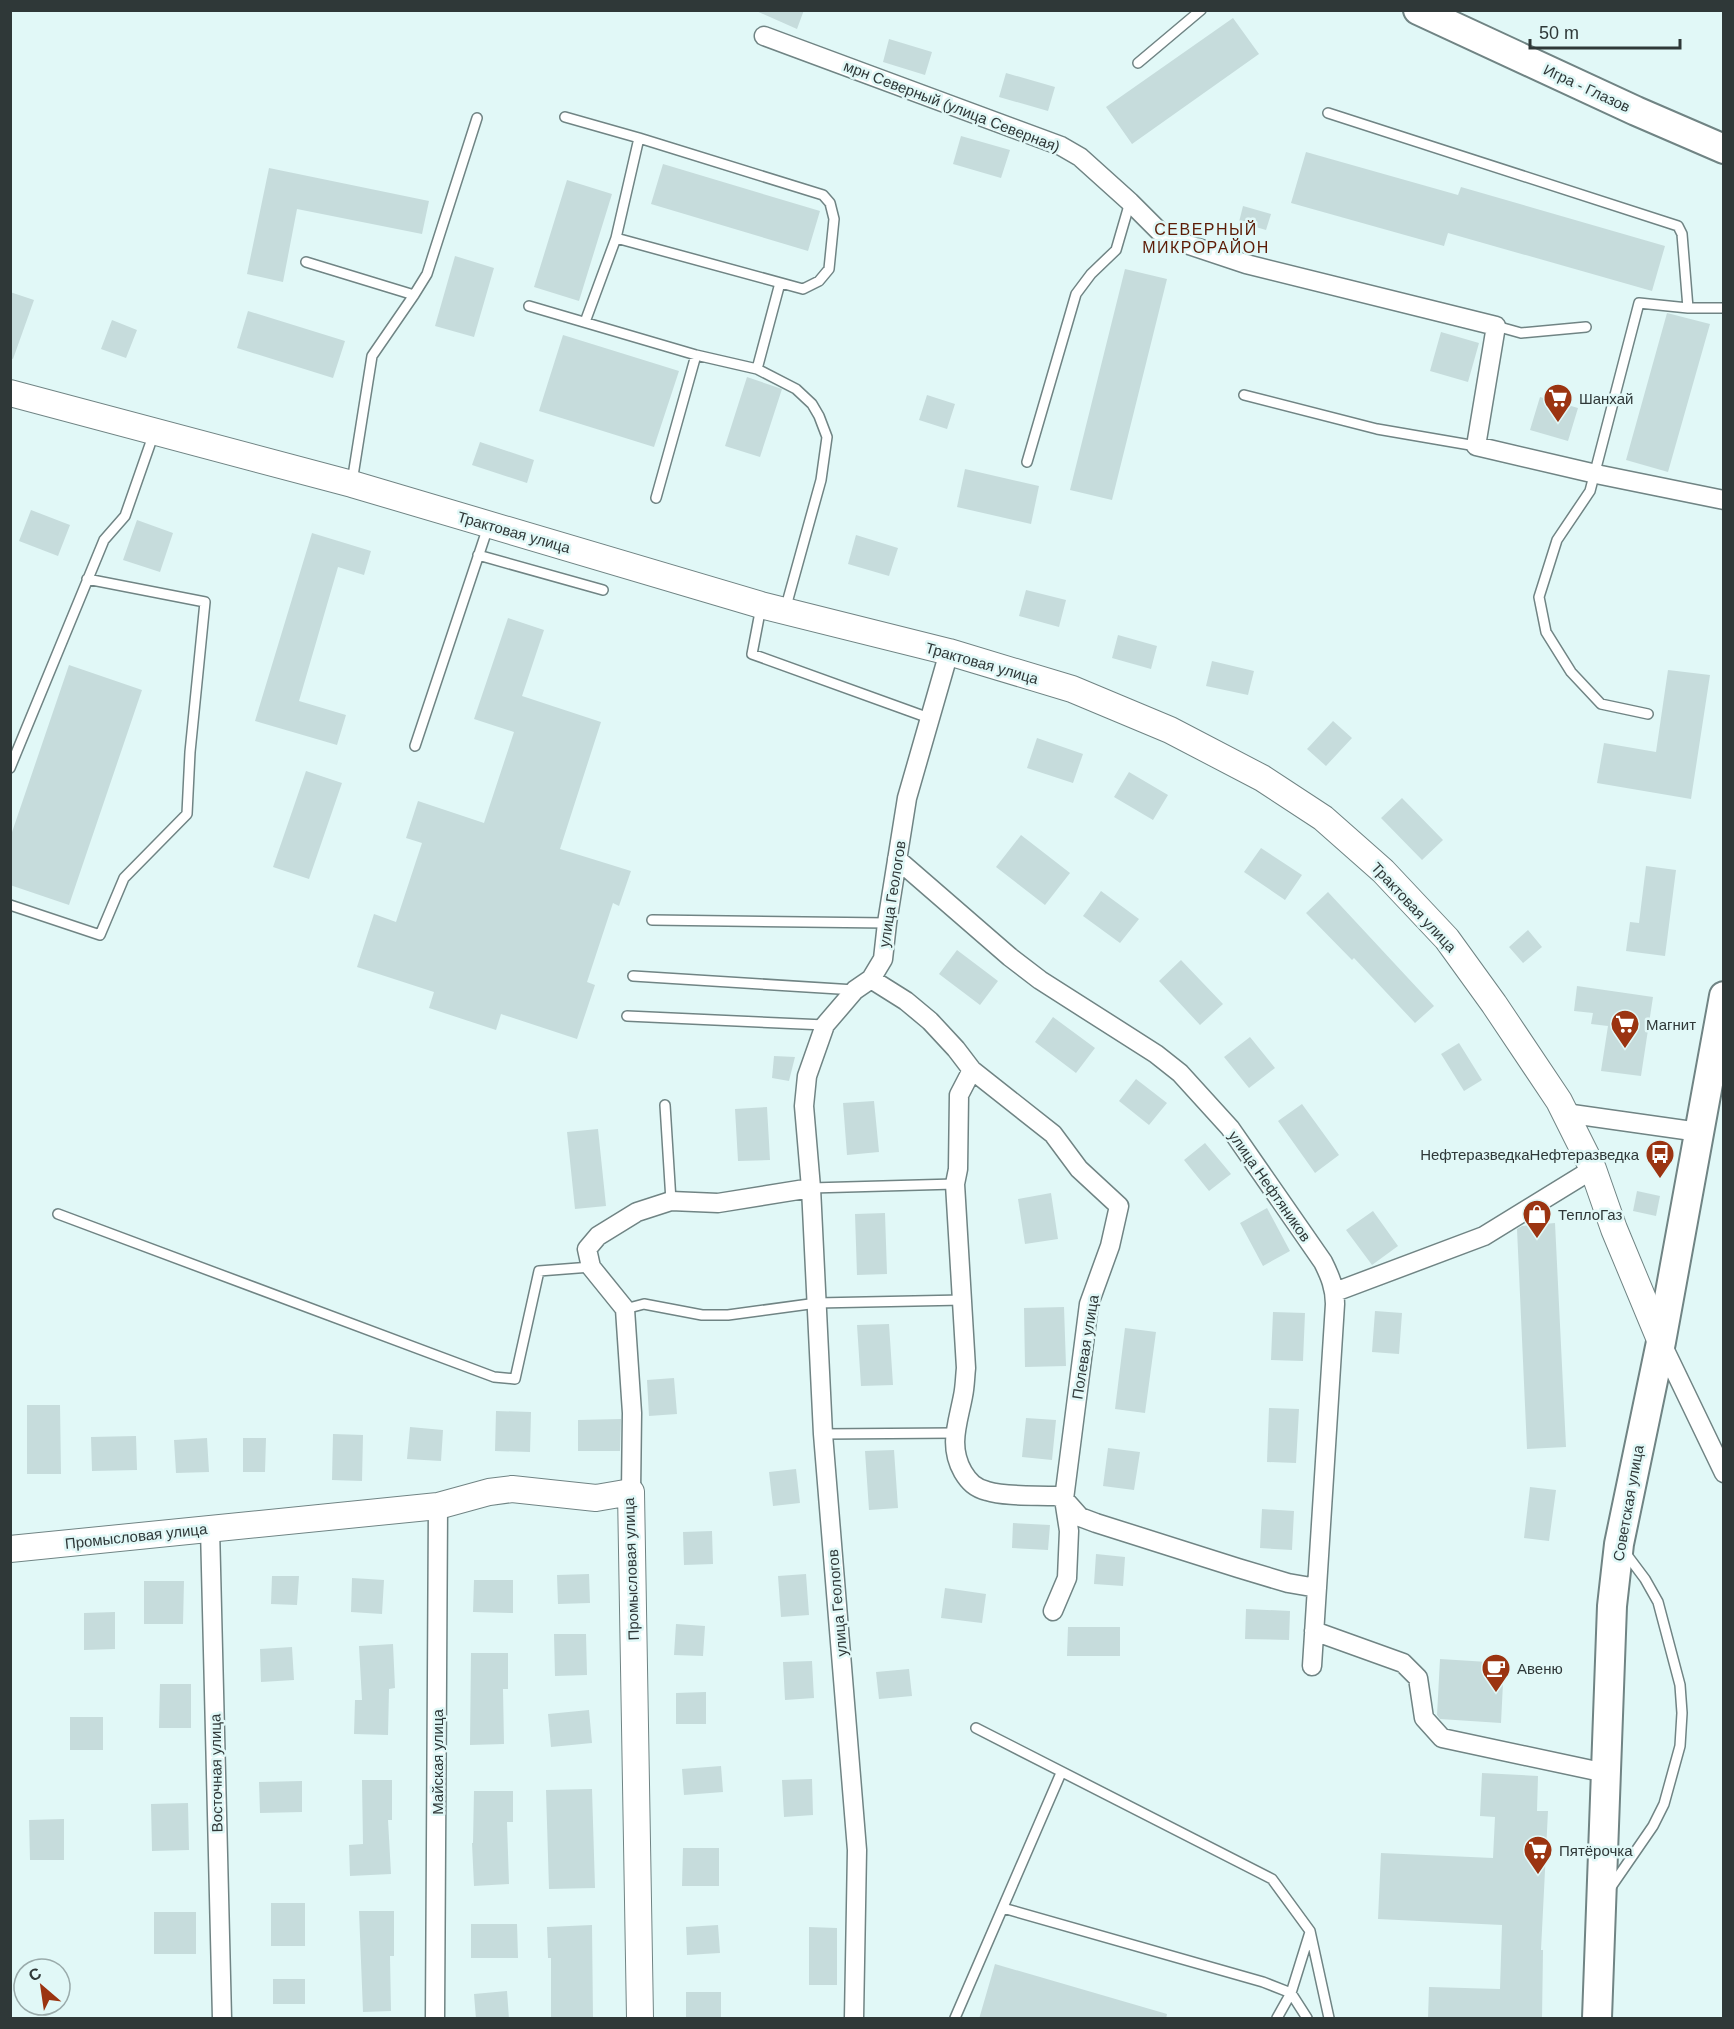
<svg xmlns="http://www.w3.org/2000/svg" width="1734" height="2029" font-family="Helvetica,sans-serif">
	<rect width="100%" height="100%" fill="#e1f8f7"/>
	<!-- building -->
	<path fill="#c6dcdc" d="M754 10H804L797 29Z
		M1233 18 1259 54 1132 144 1106 107Z
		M889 39 932 52 925 75 883 62Z
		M1006 73 1055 87 1048 111 999 97Z
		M961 136 1010 150 1001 178 953 164Z
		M1306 152 1458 195 1461 187 1665 246 1652 291 1448 233 1444 246 1291 203Z
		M663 164 820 211 808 251 651 204Z
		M269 168 429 201 422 234 297 209 283 282 247 274Z
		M567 180 612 194 579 301 534 287Z
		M1243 206 1271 214 1266 230 1239 222Z
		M455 256 494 268 474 337 435 326Z
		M1125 269 1167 279 1112 500 1070 490Z
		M10 292 34 300 13 359 10 358Z
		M248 311 345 341 333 378 237 348Z
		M1667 313 1710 324 1668 472 1626 460Z
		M112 320 137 330 126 358 101 349Z
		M1441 332 1479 343 1468 382 1430 371Z
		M563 335 679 371 654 447 539 411Z
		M747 377 782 389 760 457 725 446Z
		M927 395 955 404 947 429 919 420Z
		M1540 397 1578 408 1568 441 1530 430Z
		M480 442 534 460 527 483 472 465Z
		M965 469 1039 486 1031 524 957 507Z
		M31 510 70 525 58 556 19 541Z
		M137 520 173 533 160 572 123 560Z
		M312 533 371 551 364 575 338 567 299 701 346 715 337 745 255 721Z
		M856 535 898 548 889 576 848 564Z
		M1026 590 1066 600 1059 627 1019 616Z
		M508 618 544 630 522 696 601 722 560 849 631 871 619 906 613 903 587 982 595 985 577 1039 501 1014 496 1030 429 1008 434 992 357 967 374 914 396 922 422 843 406 838 418 801 484 823 514 732 474 719Z
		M1118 635 1157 646 1151 669 1112 658Z
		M1212 661 1254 671 1248 695 1206 686Z
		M69 665 142 690 69 905 10 885V838Z
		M1668 670 1710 675 1691 799 1597 783 1604 743 1656 752Z
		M1333 721 1352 738 1326 766 1307 749Z
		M1037 738 1083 754 1073 783 1027 768Z
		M306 771 342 783 309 879 273 867Z
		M1129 772 1168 795 1153 820 1114 797Z
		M1402 798 1443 840 1422 860 1381 818Z
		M1021 835 1070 873 1045 905 996 867Z
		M1261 848 1302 875 1285 900 1244 872Z
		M1646 866 1676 870 1665 956 1626 951 1630 922 1639 923Z
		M1101 891 1139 919 1120 943 1083 916Z
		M1328 892 1434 1006 1415 1023 1354 958 1352 960 1306 913Z
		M1528 930 1542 947 1523 963 1509 947Z
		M957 950 998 981 980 1005 939 974Z
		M1181 960 1223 1004 1200 1025 1159 981Z
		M1577 986 1653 997 1641 1076 1601 1071 1608 1026 1591 1024 1593 1013 1574 1011Z
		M1053 1017 1095 1048 1076 1073 1035 1042Z
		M1250 1037 1275 1068 1249 1088 1224 1057Z
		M1459 1043 1482 1080 1464 1091 1441 1054Z
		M774 1056 795 1057 789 1081 772 1078Z
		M1136 1079 1167 1103 1149 1125 1119 1101Z
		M874 1101 879 1152 847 1155 843 1103Z
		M1302 1104 1339 1155 1315 1173 1278 1121Z
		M767 1107 770 1160 738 1161 735 1109Z
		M598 1129 606 1206 575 1209 567 1132Z
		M1205 1143 1231 1174 1209 1191 1184 1160Z
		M1637 1191 1660 1196 1656 1216 1633 1211Z
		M1051 1193 1058 1239 1025 1244 1018 1199Z
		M1267 1208 1290 1251 1263 1266 1240 1223Z
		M1373 1211 1398 1246 1372 1265 1346 1230Z
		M885 1213 887 1274 857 1275 855 1214Z
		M1555 1223 1566 1447 1527 1449 1517 1229 1522 1226Z
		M1064 1307 1066 1366 1025 1367 1024 1308Z
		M1375 1311 1402 1313 1399 1354 1372 1352Z
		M1273 1312 1305 1313 1303 1361 1271 1360Z
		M889 1324 893 1385 861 1386 857 1325Z
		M1125 1328 1156 1332 1145 1413 1115 1409Z
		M674 1378 677 1414 649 1416 647 1380Z
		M27 1405H60L61 1474H27Z
		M1269 1408 1299 1409 1296 1463 1267 1462Z
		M496 1411 531 1412 530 1452 495 1451Z
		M1026 1418 1056 1420 1052 1460 1022 1457Z
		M621 1419 620 1451H578V1420Z
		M410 1427 443 1430 441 1461 407 1459Z
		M333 1434 363 1435 362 1481 332 1480Z
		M136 1436 137 1470 92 1471 91 1437Z
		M207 1438 209 1472 176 1473 174 1440Z
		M243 1438H266L265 1472H243Z
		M1108 1448 1140 1452 1134 1490 1103 1486Z
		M894 1450 898 1508 869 1510 865 1451Z
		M796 1469 800 1503 773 1506 769 1472Z
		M1530 1487 1556 1490 1549 1541 1524 1538Z
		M1262 1509 1294 1511 1292 1550 1260 1548Z
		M1013 1523 1050 1525 1048 1550 1012 1548Z
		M712 1531 713 1564 684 1565 683 1532Z
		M1096 1554 1125 1557 1123 1586 1094 1584Z
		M589 1574 590 1603 558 1604 557 1575Z
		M806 1574 809 1615 781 1617 778 1576Z
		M272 1576H299L297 1605 271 1604Z
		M352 1578 384 1580 382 1614 351 1612Z
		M474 1580H513V1613L473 1612Z
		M144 1581H184L183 1624H144Z
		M945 1588 986 1594 982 1623 941 1618Z
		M1246 1609 1290 1611 1289 1640 1245 1639Z
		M115 1612V1649L84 1650V1613Z
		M676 1624 705 1626 703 1656 674 1655Z
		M1068 1627H1120V1656H1067Z
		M554 1634H586L587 1675 555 1676Z
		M393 1644 395 1688 389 1689 388 1735 354 1734 355 1700H362L359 1646Z
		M292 1647 294 1680 261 1682 260 1649Z
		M471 1653H508V1689H503L504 1744 470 1745Z
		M1440 1659 1504 1663 1501 1723 1440 1719 1437 1715Z
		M812 1661 814 1698 785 1700 783 1662Z
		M909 1669 912 1696 879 1699 876 1672Z
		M160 1684H191V1728H159Z
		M706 1692V1724H676V1693Z
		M589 1710 592 1743 551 1747 548 1714Z
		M70 1717H103V1750H70Z
		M721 1766 723 1792 684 1795 682 1769Z
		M1482 1773 1538 1776 1537 1811H1548L1541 1950H1543L1542 2019H1428L1429 1987 1500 1989 1502 1925 1378 1919 1381 1853 1493 1858 1495 1817 1480 1816Z
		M812 1779 813 1815 784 1817 782 1780Z
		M362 1780H392V1820H388L391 1874 350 1876 349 1845 363 1844Z
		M302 1781V1812L260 1813 259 1782Z
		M592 1789 595 1888 549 1889 546 1790Z
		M474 1791H513V1822H507L509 1884 474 1886 472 1843H473Z
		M188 1803 189 1850 152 1851 151 1804Z
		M64 1819V1860H30L29 1820Z
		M683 1848H719V1886H682Z
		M271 1903H305V1946H271Z
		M359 1911H394V1956H390L391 2011 363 2012Z
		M154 1912H196V1954H154Z
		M471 1924H517L518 1958H471Z
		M592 1925 593 2019H551V1958H548L547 1927Z
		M718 1925 720 1953 687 1955 686 1927Z
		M809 1927 837 1928V1985H809Z
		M995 1964 1167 2014 1166 2019H979Z
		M273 1979H305V2004H273Z
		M507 1991 509 2019H476L474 1994Z
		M686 1992H721V2019H686Z"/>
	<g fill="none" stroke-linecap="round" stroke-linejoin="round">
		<!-- lane casing -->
		<g stroke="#708484" stroke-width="12">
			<path id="lane" d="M1138 63 1201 10
				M1328 113 1678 226 1682 234 1688 308
				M565 117 639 138 616 238 585 322
				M616 238 803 289 819 281 829 269 834 219 830 203 823 195 639 138
				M306 262 414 295 372 356 352 482
				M414 295 427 274 477 118
				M529 306 696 355 757 369 796 389 812 404 819 416 827 437 821 480 785 610
				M1496 326 1521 333 1586 327
				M757 369 780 283
				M1244 395 1377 429 1476 446
				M1027 462 1076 294 1091 274 1116 250 1130 202
				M656 498 696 355
				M478 555 603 590
				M761 607 752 654 929 718
				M1648 714 1601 704 1571 672 1546 632 1539 597 1557 540 1590 491 1639 303 1688 308H1724
				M415 746 488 527
				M10 768 104 540 125 516 154 433
				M10 905 100 935 124 878 187 814 190 752 205 602 87 579
				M652 920 887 923
				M633 976 855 990
				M627 1016 825 1025
				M665 1105 671 1201
				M811 1188 955 1184
				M58 1214 494 1377 515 1379 539 1271 591 1267
				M625 1309 644 1304 702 1315H728L817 1303 963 1300
				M823 1434 955 1433
				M976 1728 1272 1879 1310 1931 1329 2018
				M1611 1887 1653 1826 1664 1804 1680 1746 1682 1713 1680 1685 1658 1602 1645 1579 1624 1551
				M1003 1908 1263 1982 1291 1993 1307 2018
				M955 2018 1061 1773
				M1277 2018 1291 1993 1310 1932"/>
		</g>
		<!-- street casing -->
		<g stroke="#708484" stroke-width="21">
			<path id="street" d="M764 36 1061 146 1080 157 1130 202 1159 231 1186 244 1246 264 1496 326 1476 446 1596 474 1724 500
				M897 859 1010 957 1040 980 1156 1054 1180 1073 1230 1128 1323 1262C1330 1276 1335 1288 1335 1304L1312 1666
				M871 979 906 1001 930 1021 956 1049 972 1070 1053 1134 1079 1169 1119 1206 1110 1246 1089 1304 1064 1499 1069 1531 1067 1578 1053 1611
				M972 1070 959 1095 958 1169 955 1184 966 1368C965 1377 965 1387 963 1396 958 1423 948 1446 963 1472 969 1482 975 1488 987 1491 1006 1497 1035 1495 1056 1496L1064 1499 1080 1517 1096 1523 1238 1568 1288 1583 1317 1588
				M1565 1113 1699 1132
				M1335 1292 1484 1236 1593 1169
				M1661 1342 1724 1473
				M631 1492 632 1413 625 1309 591 1267 587 1249 598 1236 637 1212 671 1201 718 1203 811 1188
				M210 1528 222 2018
				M1314 1631 1403 1663 1418 1678 1424 1718 1442 1738 1606 1773
				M435 2018 438 1506
				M854 2018 857 1850 823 1434 811 1188 804 1106 807 1076 825 1025 855 990 871 979 883 959 887 923 907 798 949 652"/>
		</g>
		<!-- secondary casing -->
		<g stroke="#708484" stroke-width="28">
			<path id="secondary" d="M10 393 352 484 761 605 949 652 1072 689 1170 730 1262 778 1323 818 1383 871 1447 939 1494 1004 1559 1101 1593 1169 1614 1229 1661 1342
				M10 1549 438 1506 489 1492 512 1489 596 1498 631 1492 640 2018"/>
		</g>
		<!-- primary casing -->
		<g stroke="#708484" stroke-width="32">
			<path id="primary" d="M1418 10 1636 111 1724 149
				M1597 2018 1612 1606 1619 1544 1661 1342 1724 996"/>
		</g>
		<!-- lane -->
		<use href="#lane" stroke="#fff" stroke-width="9"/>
		<!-- street -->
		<use href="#street" stroke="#fff" stroke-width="18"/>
		<!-- secondary -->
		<use href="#secondary" stroke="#fff" stroke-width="26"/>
		<!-- primary -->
		<use href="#primary" stroke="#fff" stroke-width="28"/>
	</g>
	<!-- icons -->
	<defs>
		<g id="supermarket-pin" transform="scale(1.5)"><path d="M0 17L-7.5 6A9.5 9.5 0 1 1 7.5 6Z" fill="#9b3411" stroke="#e1f8f7"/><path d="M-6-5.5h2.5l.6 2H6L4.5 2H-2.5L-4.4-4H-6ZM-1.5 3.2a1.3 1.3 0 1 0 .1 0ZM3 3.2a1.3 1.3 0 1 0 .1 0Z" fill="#fff"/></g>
		<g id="bus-pin" transform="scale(1.5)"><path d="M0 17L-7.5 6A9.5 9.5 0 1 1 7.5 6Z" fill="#9b3411" stroke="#e1f8f7"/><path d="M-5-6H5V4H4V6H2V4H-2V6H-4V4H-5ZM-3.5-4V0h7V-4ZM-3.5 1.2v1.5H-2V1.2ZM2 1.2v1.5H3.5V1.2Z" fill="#fff"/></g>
		<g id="shop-pin" transform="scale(1.5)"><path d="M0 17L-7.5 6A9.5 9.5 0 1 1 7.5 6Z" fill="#9b3411" stroke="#e1f8f7"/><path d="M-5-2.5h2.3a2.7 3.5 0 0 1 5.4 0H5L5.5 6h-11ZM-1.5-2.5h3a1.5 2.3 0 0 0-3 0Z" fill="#fff"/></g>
		<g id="cafe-pin" transform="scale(1.5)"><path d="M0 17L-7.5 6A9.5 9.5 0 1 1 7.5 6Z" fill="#9b3411" stroke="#e1f8f7"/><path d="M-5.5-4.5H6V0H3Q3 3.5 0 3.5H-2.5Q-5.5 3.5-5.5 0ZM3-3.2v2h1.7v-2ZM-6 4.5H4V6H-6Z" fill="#fff"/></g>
	</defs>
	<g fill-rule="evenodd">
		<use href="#supermarket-pin" x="1558" y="398"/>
		<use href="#supermarket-pin" x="1625" y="1024"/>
		<use href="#bus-pin" x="1660" y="1154"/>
		<use href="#shop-pin" x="1537" y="1214"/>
		<use href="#cafe-pin" x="1496" y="1668"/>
		<use href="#supermarket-pin" x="1538" y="1850"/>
	</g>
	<g text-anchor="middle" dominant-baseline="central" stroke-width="5" stroke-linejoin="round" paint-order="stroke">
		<!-- street labels -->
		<g font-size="15" fill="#2f3838" stroke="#e1f8f7">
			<text transform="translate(1587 88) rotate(25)">Игра - Глазов</text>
			<text transform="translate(952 106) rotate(21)">мрн Северный (улица Северная)</text>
			<text transform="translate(514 532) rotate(16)">Трактовая улица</text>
			<text transform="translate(982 663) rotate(16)">Трактовая улица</text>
			<text transform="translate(892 894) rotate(-81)">улица Геологов</text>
			<text transform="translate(1414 907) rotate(47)">Трактовая улица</text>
			<text transform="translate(1270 1186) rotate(55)">улица Нефтяников</text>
			<text transform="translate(1085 1347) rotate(-81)">Полевая улица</text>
			<text transform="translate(1628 1503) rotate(-80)">Советская улица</text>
			<text transform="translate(136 1536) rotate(-6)">Промысловая улица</text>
			<text transform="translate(631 1569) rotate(-92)">Промысловая улица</text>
			<text transform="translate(837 1603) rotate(-95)">улица Геологов</text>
			<text transform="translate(437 1762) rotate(-90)">Майская улица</text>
			<text transform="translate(216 1773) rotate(-91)">Восточная улица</text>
		</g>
		<!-- poi labels -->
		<g font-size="15" fill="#2f3838" stroke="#e1f8f7" text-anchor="start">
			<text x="1579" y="398">Шанхай</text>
			<text x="1646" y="1024">Магнит</text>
			<text x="1639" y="1154" text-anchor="end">НефтеразведкаНефтеразведка</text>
			<text x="1558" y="1214">ТеплоГаз</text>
			<text x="1517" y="1668">Авеню</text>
			<text x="1559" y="1850">Пятёрочка</text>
		</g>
		<!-- neighbourhood labels -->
		<g font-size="16" letter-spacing="1.5" fill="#5c1b05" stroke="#e1f8f7">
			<text x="1206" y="229">СЕВЕРНЫЙ<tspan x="1206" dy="18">МИКРОРАЙОН</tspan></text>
		</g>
	</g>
	<!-- border -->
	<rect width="1734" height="2029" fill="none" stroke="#2f3838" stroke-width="24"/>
	<!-- north arrow -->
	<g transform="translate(42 1987) rotate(331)"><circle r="28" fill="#e1f8f7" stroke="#9aabab" stroke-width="1.5"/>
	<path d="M0-4.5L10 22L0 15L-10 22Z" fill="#9b3411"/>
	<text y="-9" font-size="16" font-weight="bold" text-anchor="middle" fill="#2f3838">С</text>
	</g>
	<!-- scale -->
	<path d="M1530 39v9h150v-9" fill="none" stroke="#2f3838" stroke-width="3"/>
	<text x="1539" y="39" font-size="18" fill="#2f3838" stroke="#e1f8f7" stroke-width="4.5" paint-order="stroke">50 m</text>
</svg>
